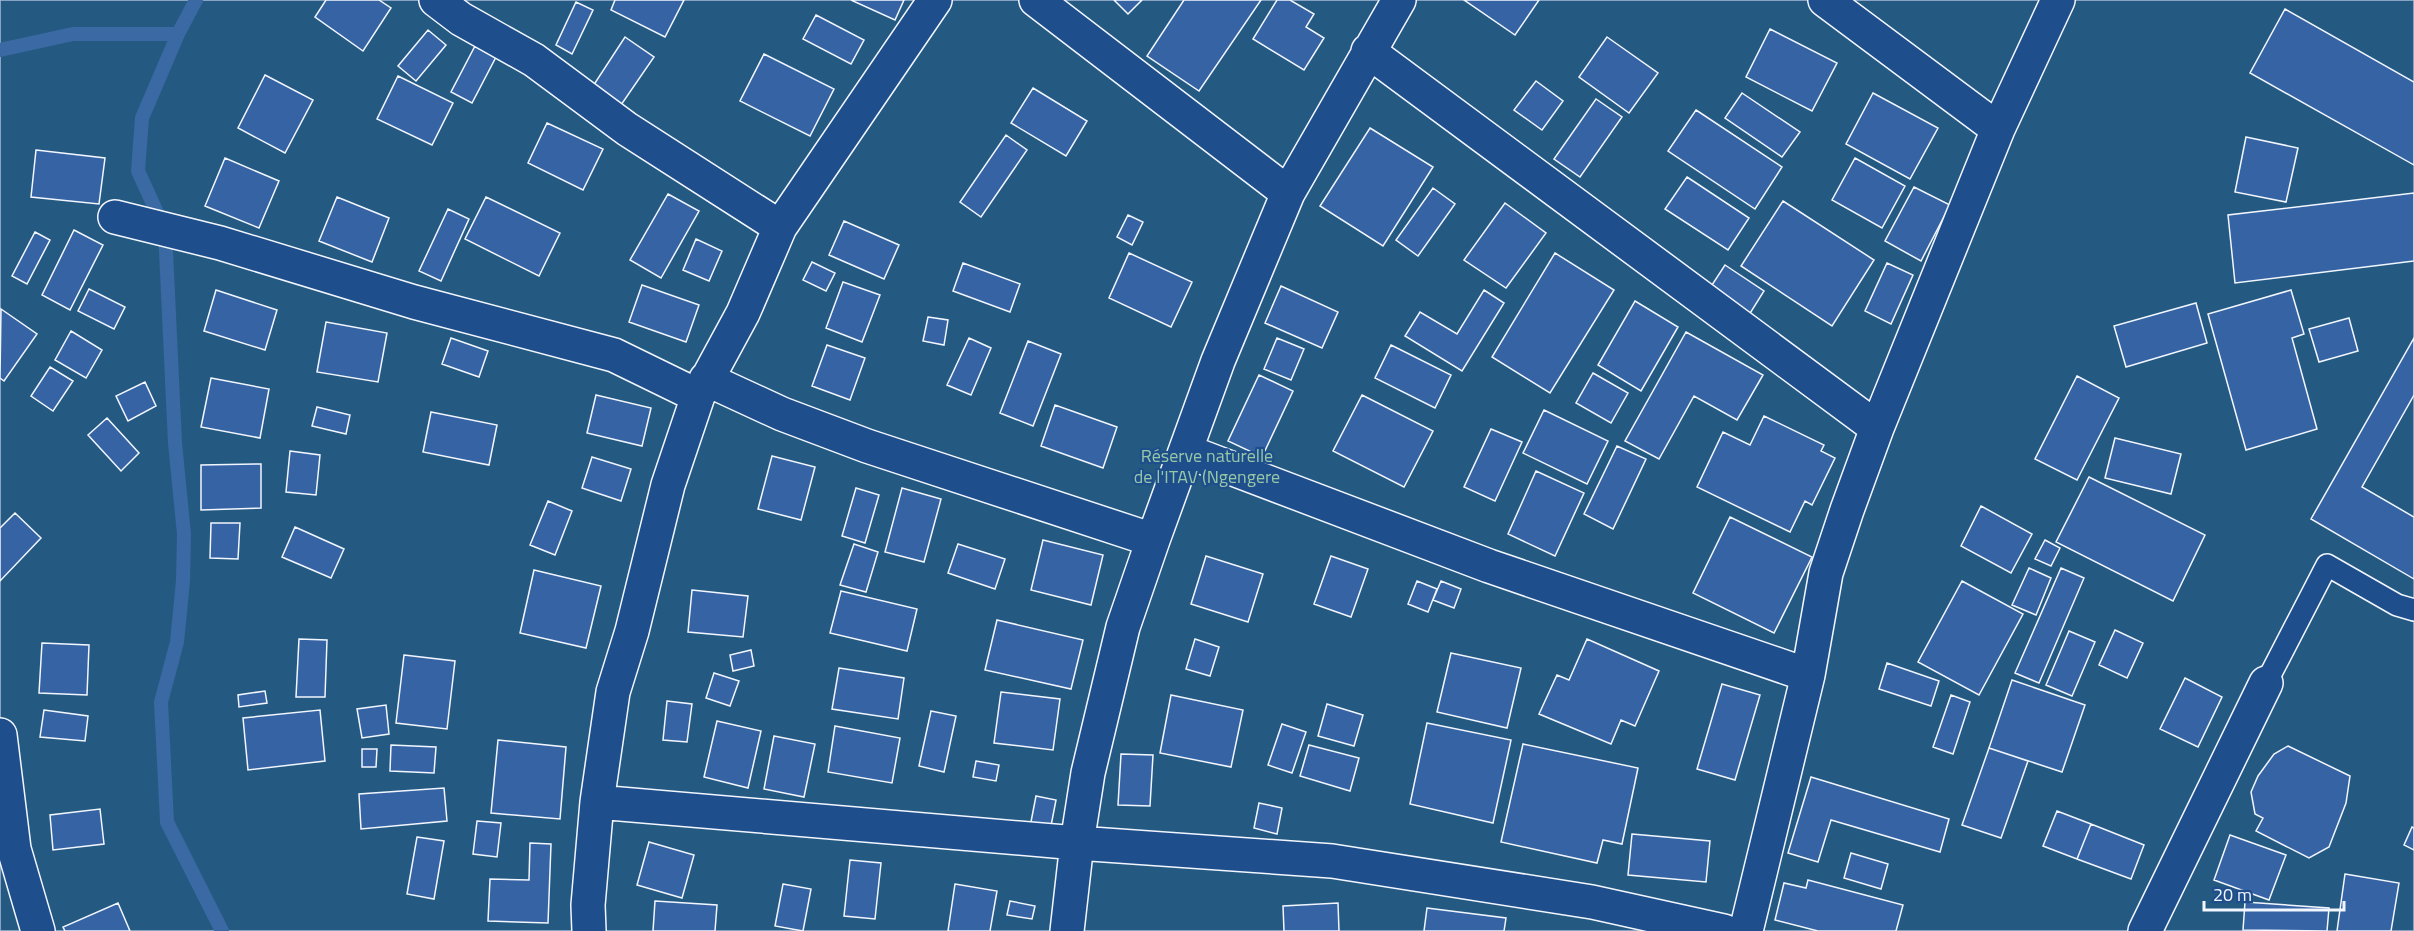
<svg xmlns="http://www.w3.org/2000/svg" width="2414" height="931" font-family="'Titillium Web',sans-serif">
	<rect width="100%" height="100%" fill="#1f4e8c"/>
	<!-- green -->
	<path fill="#245a82" stroke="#a8bbd7" stroke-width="1.5" d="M0 0H2414V931H0Z"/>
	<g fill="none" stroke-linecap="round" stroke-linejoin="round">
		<!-- stream -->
		<path stroke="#3b69a3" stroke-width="14" d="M196 0 178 34 142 118 138 171 165 230 175 443 184 534 183 581 177 642 161 702 167 822 222 931
			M0 50 73 34H178"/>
	</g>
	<!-- building -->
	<path fill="#3563a3" stroke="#f2f6ff" stroke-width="1.5" d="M326 0H379L391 8 363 51 315 17Z
		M615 0H684L665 37 611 10Z
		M851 0H904L895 20Z
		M1114 0H1142L1128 14Z
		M1184 0H1261L1199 91 1147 56Z
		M1277 0H1290L1314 14 1306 27 1324 38 1304 70 1253 39Z
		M1464 0H1539L1515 35Z
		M576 2 593 10 572 54 556 45Z
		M2285 9 2414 82V165L2250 73Z
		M816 15 864 40 851 64 803 39Z
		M1770 29 1837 63 1812 111 1746 77Z
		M428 30 446 45 416 81 398 66Z
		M625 37 654 57 621 105 593 86Z
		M1607 37 1658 73 1629 113 1579 77Z
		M475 46 496 57 472 103 451 92Z
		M764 54 834 89 810 136 740 101Z
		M265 75 313 100 285 153 238 128Z
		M398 76 453 103 432 145 377 119Z
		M1536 81 1563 101 1542 130 1514 110Z
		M1033 88 1087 121 1066 156 1011 123Z
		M1742 93 1800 132 1782 157 1725 118Z
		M1873 93 1938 128 1910 179 1846 144Z
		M1596 99 1622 117 1580 177 1554 159Z
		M1696 110 1782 167 1755 209 1668 151Z
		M547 123 603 149 583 190 528 163Z
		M1370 128 1433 167 1383 246 1320 206Z
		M1006 135 1027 150 981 217 960 202Z
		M2246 137 2298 148 2286 202 2235 192Z
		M36 150 105 158 99 204 31 197Z
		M225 158 279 181 259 228 205 206Z
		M1855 158 1905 186 1882 228 1832 200Z
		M1687 177 1749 218 1728 250 1665 209Z
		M1914 187 1950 205 1921 261 1885 241Z
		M1433 188 1455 204 1418 256 1396 240Z
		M2414 193V261L2235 283 2228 215Z
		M668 194 699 211 661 278 630 260Z
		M337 197 389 218 372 262 319 241Z
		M486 197 560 233 539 276 465 239Z
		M1783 201 1874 260 1832 326 1741 266Z
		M1505 203 1546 233 1506 288 1464 260Z
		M448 209 469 219 441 281 419 271Z
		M1128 215 1143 222 1132 245 1117 237Z
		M844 221 899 245 884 279 829 255Z
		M74 230 103 245 70 310 42 295Z
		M35 232 50 240 27 284 12 276Z
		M696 239 722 251 709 281 683 270Z
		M1129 253 1192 282 1171 327 1109 298Z
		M1555 253 1614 290 1550 393 1492 357Z
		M812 262 835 273 826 291 803 280Z
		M963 263 1020 284 1010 312 953 291Z
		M1887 263 1913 275 1891 324 1865 311Z
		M1725 265 1764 291 1749 315 1710 288Z
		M843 282 880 295 862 342 826 328Z
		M642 285 699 305 686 342 629 322Z
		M1281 286 1338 312 1322 348 1265 323Z
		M89 289 125 307 114 329 78 311Z
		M216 290 277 310 265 350 204 331Z
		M1484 290 1504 303 1462 371 1405 336 1420 312 1457 334Z
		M2291 290 2304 334 2292 338 2317 429 2246 450 2208 314Z
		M1635 301 1678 327 1641 391 1598 365Z
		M2196 303 2207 343 2126 367 2114 326Z
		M1 309 37 334 4 381 0 378Z
		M928 317 948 320 944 345 923 341Z
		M2349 318 2358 351 2319 362 2309 329Z
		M326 322 387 333 378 382 317 372Z
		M71 331 102 350 86 378 55 360Z
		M1686 332 1763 375 1737 420 1694 396 1659 459 1625 441Z
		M451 338 488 351 479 377 442 364Z
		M969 338 991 348 971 395 947 385Z
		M1277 338 1304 349 1291 380 1264 369Z
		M2414 338V395L2362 487 2414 517V579L2311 519Z
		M1028 341 1061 354 1033 426 1000 413Z
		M827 345 865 358 850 400 812 386Z
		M1391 345 1451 375 1435 408 1375 378Z
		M50 367 73 381 53 411 31 396Z
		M1593 373 1628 393 1611 423 1576 403Z
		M1259 375 1293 391 1262 457 1228 441Z
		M2077 376 2119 398 2077 480 2035 459Z
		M211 378 269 389 260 438 201 427Z
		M145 382 156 406 128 421 116 396Z
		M596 395 651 408 642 446 587 433Z
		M1362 395 1433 431 1404 487 1333 451Z
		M1055 405 1117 427 1103 468 1041 446Z
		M317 407 350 415 346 434 312 426Z
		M1544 410 1608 441 1587 484 1523 453Z
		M431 412 497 425 489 465 423 452Z
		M1764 416 1824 445 1821 451 1835 458 1812 505 1805 501 1790 532 1697 487 1723 432 1750 445Z
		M107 418 139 453 121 471 88 435Z
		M1491 429 1522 442 1495 501 1464 487Z
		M2115 438 2181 454 2171 494 2105 478Z
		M1617 446 1646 459 1613 529 1584 514Z
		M290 451 320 455 316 495 286 492Z
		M772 456 815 467 801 520 758 509Z
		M592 457 631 469 621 501 582 488Z
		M261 464V508L201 510V465Z
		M1536 471 1584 493 1555 556 1508 534Z
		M2089 477 2205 535 2173 601 2056 542Z
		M856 488 879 495 865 543 842 536Z
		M902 488 941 499 924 562 885 552Z
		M548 501 572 511 555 555 530 545Z
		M1981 506 2032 534 2011 573 1961 546Z
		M15 513 41 538 0 581V528Z
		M1730 517 1812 557 1774 633 1693 593Z
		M211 523H240L238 559 210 558Z
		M295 527 344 549 331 578 282 557Z
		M1043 540 1103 555 1091 605 1031 590Z
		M2045 540 2060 548 2051 566 2035 559Z
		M854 544 878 552 866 592 840 585Z
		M958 544 1005 559 995 589 948 573Z
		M1206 556 1263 574 1248 622 1191 604Z
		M1331 556 1368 569 1351 617 1314 604Z
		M2029 568 2051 578 2036 615 2012 605Z
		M2061 568 2084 578 2039 683 2015 673Z
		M534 570 601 586 586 648 520 633Z
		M1417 581 1437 589 1428 612 1408 604Z
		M1441 581 1461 589 1454 608 1433 600Z
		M1962 581 2023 614 1979 695 1918 662Z
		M692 590 748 596 743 637 688 632Z
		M841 591 917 609 907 651 830 633Z
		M997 620 1083 640 1071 689 985 670Z
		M2115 630 2143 643 2127 678 2099 665Z
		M2069 631 2095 642 2072 696 2046 685Z
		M299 639 327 640 325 697H296Z
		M1195 639 1219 647 1210 676 1186 669Z
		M1587 639 1659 671 1635 726 1621 720 1611 744 1539 714 1557 675 1569 680Z
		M42 643 89 645 87 695 39 693Z
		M751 650 754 666 733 671 730 655Z
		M1451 653 1521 668 1507 728 1437 712Z
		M404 655 455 661 447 729 396 723Z
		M1887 663 1939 681 1931 706 1879 689Z
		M839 668 904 678 898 719 832 709Z
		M714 673 739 681 730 706 706 698Z
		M2185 678 2222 697 2198 747 2160 729Z
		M2012 680 2085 705 2062 772 1989 748Z
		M1722 684 1760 695 1735 780 1697 769Z
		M265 691 267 703 239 707 238 695Z
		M1001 692 1060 699 1053 750 994 743Z
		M1171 695 1243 710 1231 767 1160 753Z
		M1951 695 1970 702 1953 754 1933 747Z
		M667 701 692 704 687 742 663 740Z
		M1327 704 1363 715 1354 746 1318 736Z
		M386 705 389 734 362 738 357 709Z
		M44 710 88 716 85 741 40 737Z
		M320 710 325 761 248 770 243 718Z
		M931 711 956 716 944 772 919 766Z
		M717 721 761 731 748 788 704 777Z
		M1427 723 1511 740 1493 823 1410 804Z
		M1282 724 1306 732 1292 773 1268 765Z
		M835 726 900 738 892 783 828 772Z
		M774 736 815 744 804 797 764 789Z
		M498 740 566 747 560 819 491 813Z
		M1523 744 1638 768 1622 844 1603 840 1597 863 1501 842Z
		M391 745 436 747 434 773 390 771Z
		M1309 745 1359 758 1350 791 1300 776Z
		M2288 746 2350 776 2346 803 2329 847 2309 858 2256 831 2263 818 2255 814 2251 792 2258 776 2274 754Z
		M1989 748 2028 761 2001 838 1962 825Z
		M362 749H377L376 767H362Z
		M1121 754 1153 755 1150 806 1118 805Z
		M976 761 999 765 996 781 973 777Z
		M1811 777 1949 819 1940 852 1831 820 1818 862 1788 853Z
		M444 788 447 821 361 829 359 794Z
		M1036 796 1056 800 1050 831 1030 827Z
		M1259 803 1282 808 1277 834 1254 828Z
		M100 809 104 844 53 850 50 815Z
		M2057 811 2091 824 2077 859 2043 846Z
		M477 821 501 823 497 857 473 854Z
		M2091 824 2144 845 2131 879 2077 859Z
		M2412 827 2414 828V850L2404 845Z
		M1632 834 1710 841 1706 882 1628 875Z
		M2230 835 2286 855 2269 900 2214 880Z
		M417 837 444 841 434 899 407 894Z
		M649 842 694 855 682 898 637 885Z
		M530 843 551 844 548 923 488 921 490 879 529 880Z
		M1851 853 1888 864 1881 889 1844 878Z
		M850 860 881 863 875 919 844 916Z
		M2345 874 2399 883 2391 931H2337Z
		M1808 880 1903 905 1896 931H1818L1775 920 1784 883 1806 888Z
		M783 884 811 889 803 931 775 926Z
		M955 884 997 891 990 931H948Z
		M655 901 717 905 715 931H653Z
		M1010 901 1035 906 1032 919 1007 915Z
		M2245 902 2329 908 2327 931 2243 930Z
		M118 903 130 931H65L63 927Z
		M1338 903 1339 931H1284L1283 906Z
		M1427 908 1506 918 1504 931H1424Z"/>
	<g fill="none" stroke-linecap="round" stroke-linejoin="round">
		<!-- service casing -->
		<g stroke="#f2f6ff" stroke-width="24">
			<path id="service" d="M2266 683 2327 565 2397 605 2414 610"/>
		</g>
		<!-- minor casing -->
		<g stroke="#f2f6ff" stroke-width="36">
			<path id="minor" d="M436 0 461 19 534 60 627 129 780 227
				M1036 0 1288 193
				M1825 0 1998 129
				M1368 51 1877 428
				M115 217 220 243 414 302 614 355 698 396
				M706 379 782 414 867 446 1153 540
				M1186 451 1489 566 1808 675
				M0 735 14 849 38 931
				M597 802 1077 843 1332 861 1592 902 1724 931
				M589 931 588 905 597 802 613 692 632 631 668 485 698 396 743 313 780 227 935 0
				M1067 931 1077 843 1088 773 1123 627 1153 540 1218 361 1288 193 1399 0
				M1746 931 1808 675 1826 573 1847 510 1877 428 1998 129 2058 0
				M2145 931 2266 683"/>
		</g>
		<!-- service -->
		<use href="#service" stroke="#1f4e8c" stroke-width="21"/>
		<!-- minor -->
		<use href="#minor" stroke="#1f4e8c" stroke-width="33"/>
	</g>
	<g text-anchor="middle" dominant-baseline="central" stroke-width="4.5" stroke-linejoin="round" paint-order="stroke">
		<!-- park labels -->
		<g font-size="18" fill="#97c8a6" stroke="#1f4e8c">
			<text x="1207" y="455">Réserve naturelle<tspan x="1207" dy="21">de l'ITAV (Ngengere</tspan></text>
		</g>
	</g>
	<!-- scale -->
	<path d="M2204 901v9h140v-9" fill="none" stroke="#f2f6ff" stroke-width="3"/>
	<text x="2213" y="901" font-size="18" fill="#f2f6ff" stroke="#1f4e8c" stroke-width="4.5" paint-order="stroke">20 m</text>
</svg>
